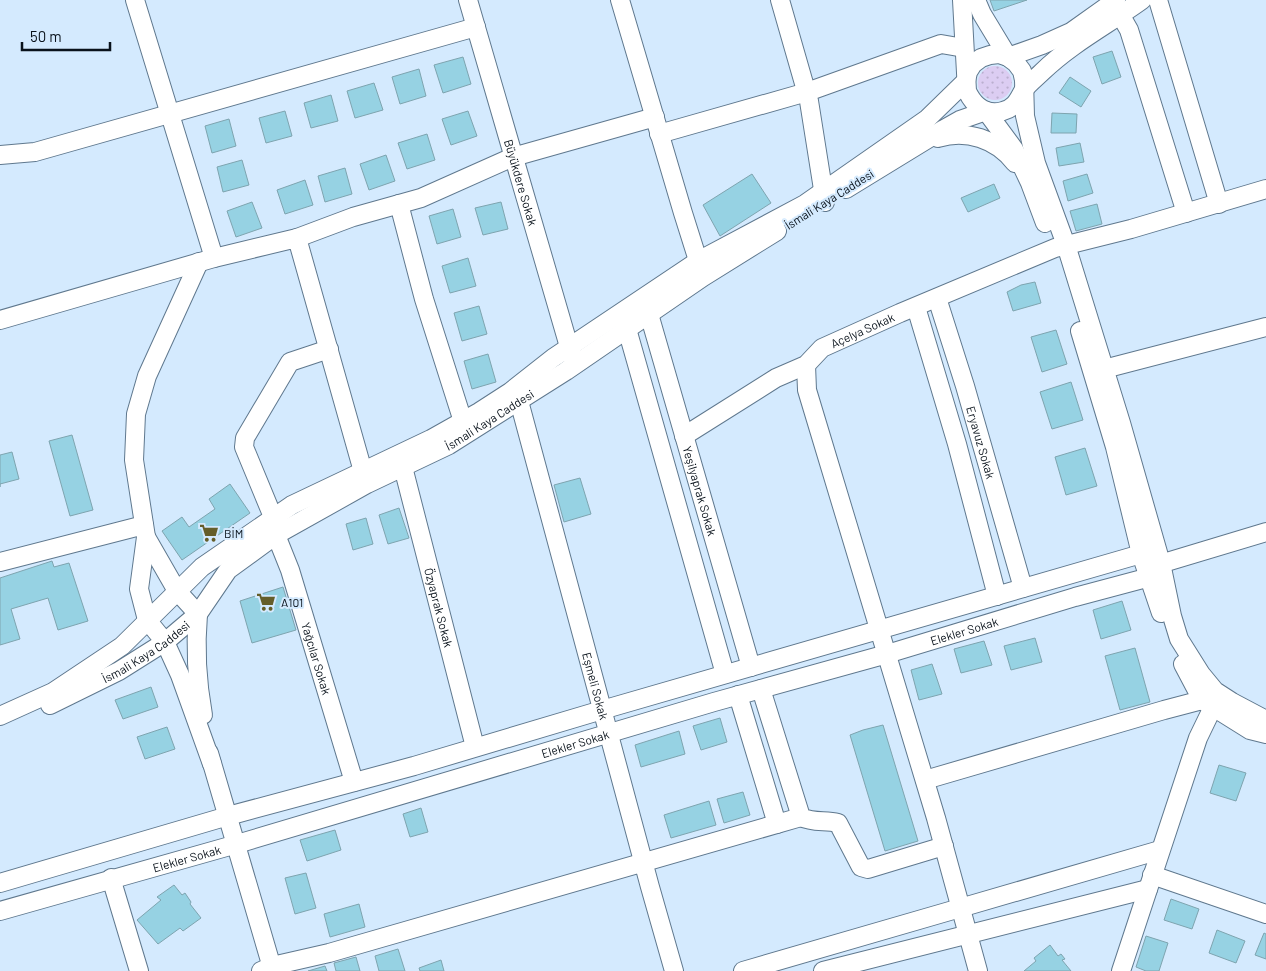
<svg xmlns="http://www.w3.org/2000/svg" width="1266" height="971" font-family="Barlow,sans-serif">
	<defs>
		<pattern id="grass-dots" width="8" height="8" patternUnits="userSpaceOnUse" patternTransform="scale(1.25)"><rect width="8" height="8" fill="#dccdf2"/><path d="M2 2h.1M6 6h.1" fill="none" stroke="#bbafcf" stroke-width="1.8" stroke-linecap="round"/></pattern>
	</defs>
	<rect width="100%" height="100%" fill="#d4eafe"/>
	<!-- grass -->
	<path fill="url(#grass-dots)" d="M978 83a17 17 0 1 1 34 0a17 17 0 1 1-34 0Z"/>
	<!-- building -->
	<path fill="#96d2e3" stroke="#7ea4af" d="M990 0H1027L994 11Z
		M1112 51 1121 77 1102 84 1093 57Z
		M463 57 471 84 443 93 434 65Z
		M419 69 426 96 400 104 392 77Z
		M1070 77 1091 91 1081 107 1059 93Z
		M374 83 383 110 355 118 347 91Z
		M331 95 338 121 311 128 304 103Z
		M285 111 292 136 266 143 259 118Z
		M468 111 477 136 451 145 442 119Z
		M1052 113 1077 114 1076 133H1051Z
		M229 119 236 146 212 153 205 126Z
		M427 134 435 160 407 169 398 143Z
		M1080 143 1084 162 1059 166 1056 148Z
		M386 155 395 181 369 190 360 164Z
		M242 160 249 185 223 192 217 167Z
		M345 168 352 194 325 202 318 176Z
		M752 174 771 203 720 236 703 205Z
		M1087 174 1093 193 1068 201 1063 181Z
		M305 180 313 205 285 214 277 190Z
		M994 184 1000 198 968 212 961 198Z
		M252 202 262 228 236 237 227 211Z
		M501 202 508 229 483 235 475 208Z
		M1097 204 1102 224 1076 231 1070 211Z
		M453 209 461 237 437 244 429 216Z
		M468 258 476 286 450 293 442 266Z
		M1035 282 1041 303 1013 311 1007 292 1021 285Z
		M479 306 487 334 462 341 454 313Z
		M1056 330 1067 364 1042 372 1031 337Z
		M488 354 496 382 472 389 464 361Z
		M1071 382 1083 420 1052 429 1040 392Z
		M72 435 93 510 70 516 49 441Z
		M1085 448 1097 486 1066 495 1055 457Z
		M12 452 19 479 0 484V487V455Z
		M580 478 591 514 564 522 554 485Z
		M230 484 250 513 182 560 162 531 182 517 189 527 215 509 209 499Z
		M399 508 409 538 388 544 379 515Z
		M366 518 373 544 353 550 346 524Z
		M52 561 54 567 69 563 88 621 58 630 48 598 11 609 20 639 0 645V578Z
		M283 587 296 630 252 643 240 601Z
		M1122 601 1131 630 1101 639 1093 610Z
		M1035 638 1042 662 1011 670 1004 646Z
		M984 641 992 665 961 673 954 649Z
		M1135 648 1150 702 1120 710 1105 656Z
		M932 664 942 694 919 700 911 670Z
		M151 687 158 707 123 719 115 700Z
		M720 718 727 742 701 750 693 726Z
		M883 725 918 841 885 851 850 735 863 730Z
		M167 727 175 749 145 759 137 737Z
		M679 731 685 754 641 767 635 745Z
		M1219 765 1246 773 1236 801 1210 793Z
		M743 792 750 815 724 823 717 799Z
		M709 801 716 825 671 838 664 815Z
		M421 808 428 832 410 837 403 814Z
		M335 830 341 850 307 861 300 840Z
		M306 873 316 908 295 914 285 878Z
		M174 885 182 895 185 893 191 902 190 904 201 918 183 931 180 928 158 944 137 920 161 900 157 897Z
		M1171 899 1199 909 1192 929 1164 920Z
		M359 904 365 927 330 937 324 914Z
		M1217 930 1245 941 1236 963 1209 953Z
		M1264 933 1266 934V959L1255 955Z
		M1146 936 1168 943 1159 971H1146L1136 967Z
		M1050 945 1058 956 1061 954 1065 959 1062 960 1071 971H1024L1036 961 1034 958Z
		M398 949 405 971H379L375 956Z
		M356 957 360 971H336L334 963Z
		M441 960 444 971H420L419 968Z
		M325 966 327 971H308Z"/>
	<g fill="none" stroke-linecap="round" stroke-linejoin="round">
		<!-- minor casing -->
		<g stroke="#5f788e" stroke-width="20">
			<g id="minor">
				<path d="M135 0 214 258"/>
				<path id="s1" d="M468 0 572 357"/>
				<path d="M620 0 683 213 701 270"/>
				<path d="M780 0 809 101 825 202"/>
				<path d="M962 0 967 91C974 106 986 116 1003 111 1015 108 1018 100 1023 91 1028 84 1037 77 1042 72 1072 43 1109 24 1142 0"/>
				<path d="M976 0 982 14 1008 57"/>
				<path d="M1158 0 1219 204"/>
				<path d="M1121 16 1129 30 1186 213"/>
				<path d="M1008 57 1042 45 1071 32 1116 0"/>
				<path d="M986 111 1014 149 1030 183 1045 223"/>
				<path d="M659 134 807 92 941 44 964 48"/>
				<path d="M938 138C966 129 997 139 1015 163"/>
				<path d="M0 155 35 152 476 27"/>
				<path d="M846 189 944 129 960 120 986 111"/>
				<path d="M399 204 424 299 466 431"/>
				<path d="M297 238 353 217 421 198 513 157 655 117"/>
				<path d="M199 262 147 376 136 414 134 460 146 537 139 589 147 620 165 642 180 675 212 764"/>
				<path id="s2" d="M937 298 965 386 1023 588"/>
				<path d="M916 307 957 444 997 596"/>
				<path id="s3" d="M649 314 751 667"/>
				<path d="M0 320 214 258 297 238 366 482"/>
				<path d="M627 329 725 674"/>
				<path d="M1080 331 1115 447 1141 554 1161 613"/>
				<path d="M806 365 807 390 936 818 978 971"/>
				<path d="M1104 369 1266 327"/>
				<path id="s4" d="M519 401 650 887 674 971"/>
				<path id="s5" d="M684 436 776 378 806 365 822 348 900 313 1055 248 1131 229 1266 189"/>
				<path id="s6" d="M403 467 475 747"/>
				<path d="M273 517 244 447 245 438 290 362 329 349"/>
				<path id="s7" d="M276 535 290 570 354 782"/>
				<path d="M146 537 177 591 198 614C195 648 197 682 203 715"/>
				<path d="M0 562 144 525"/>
				<path d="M1150 567 1266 532"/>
				<path d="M1183 664 1202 700 1250 730 1266 734"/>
				<path d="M761 689 801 817C813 823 825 820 838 823L861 867 868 869 944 846"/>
				<path d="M738 695 777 824"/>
				<path id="s8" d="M50 705 119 671 165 642 198 614 228 570 276 535 367 484 449 445 566 371 703 277 777 231"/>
				<path d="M0 716 53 692 122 646 202 567 292 505 431 439 479 412 510 392 553 358 698 261 805 204 927 119 966 81 968 72 973 64 981 58 990 55 999 54 1008 57 1016 63 1022 71 1024 80 1025 116 1036 163 1066 245 1121 423 1161 563 1172 616 1179 639 1201 674 1215 691 1232 702 1266 720"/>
				<path d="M209 753 273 971"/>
				<path d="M925 780 1164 710 1202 700"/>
				<path d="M1152 875 1266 914"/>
				<path d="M111 878 139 971"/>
				<path d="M0 883 228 816 414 766 602 710 1141 554"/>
				<path id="s9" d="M0 911 237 844 714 702 887 654 1075 597 1150 577"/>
				<path d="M261 971 272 966 329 953 801 817"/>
				<path d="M743 971C882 932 1021 889 1160 850"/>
				<path d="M823 971 1148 889"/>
				<path d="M1121 971 1198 738 1213 707"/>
			</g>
		</g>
		<!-- minor -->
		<use href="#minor" stroke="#fff" stroke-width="18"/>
	</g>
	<!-- icons -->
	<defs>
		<g id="supermarket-bare" transform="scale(1.5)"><path d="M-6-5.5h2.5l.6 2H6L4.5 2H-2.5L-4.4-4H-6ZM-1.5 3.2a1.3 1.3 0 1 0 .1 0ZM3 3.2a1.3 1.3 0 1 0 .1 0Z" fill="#655e2a" stroke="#d4eafe" stroke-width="2.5" paint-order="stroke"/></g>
	</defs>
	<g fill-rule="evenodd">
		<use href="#supermarket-bare" x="209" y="533"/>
		<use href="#supermarket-bare" x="266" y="602"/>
	</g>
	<g text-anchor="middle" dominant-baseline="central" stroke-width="4" stroke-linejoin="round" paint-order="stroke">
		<!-- street labels -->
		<g font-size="12" fill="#09121b" stroke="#d4eafe">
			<text stroke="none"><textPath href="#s1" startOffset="190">Büyükdere Sokak</textPath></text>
			<text transform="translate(829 199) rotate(-32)">İsmali Kaya Caddesi</text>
			<text stroke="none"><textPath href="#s5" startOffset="209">Açelya Sokak</textPath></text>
			<text stroke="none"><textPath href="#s8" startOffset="530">İsmali Kaya Caddesi</textPath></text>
			<text stroke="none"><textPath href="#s2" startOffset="151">Eryavuz Sokak</textPath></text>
			<text stroke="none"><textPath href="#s3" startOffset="184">Yeşilyaprak Sokak</textPath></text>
			<text stroke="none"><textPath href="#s6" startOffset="145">Özyaprak Sokak</textPath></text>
			<text stroke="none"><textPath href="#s9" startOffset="1004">Elekler Sokak</textPath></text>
			<text stroke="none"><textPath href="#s8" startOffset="110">İsmali Kaya Caddesi</textPath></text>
			<text stroke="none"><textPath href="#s7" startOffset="130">Yağcılar Sokak</textPath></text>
			<text stroke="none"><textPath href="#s4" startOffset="295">Eşmeli Sokak</textPath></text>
			<text stroke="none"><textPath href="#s9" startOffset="599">Elekler Sokak</textPath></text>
			<text stroke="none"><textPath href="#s9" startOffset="194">Elekler Sokak</textPath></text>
		</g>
		<!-- poi labels -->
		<g font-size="12" fill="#09121b" stroke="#d4eafe" text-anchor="start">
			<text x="224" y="533">BİM</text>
			<text x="281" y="602">A101</text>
		</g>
	</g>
	<!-- scale -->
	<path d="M22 42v8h88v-8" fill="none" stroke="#09121b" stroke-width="2.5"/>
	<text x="30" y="42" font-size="15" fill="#09121b" stroke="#d4eafe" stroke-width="4" paint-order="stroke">50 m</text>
</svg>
